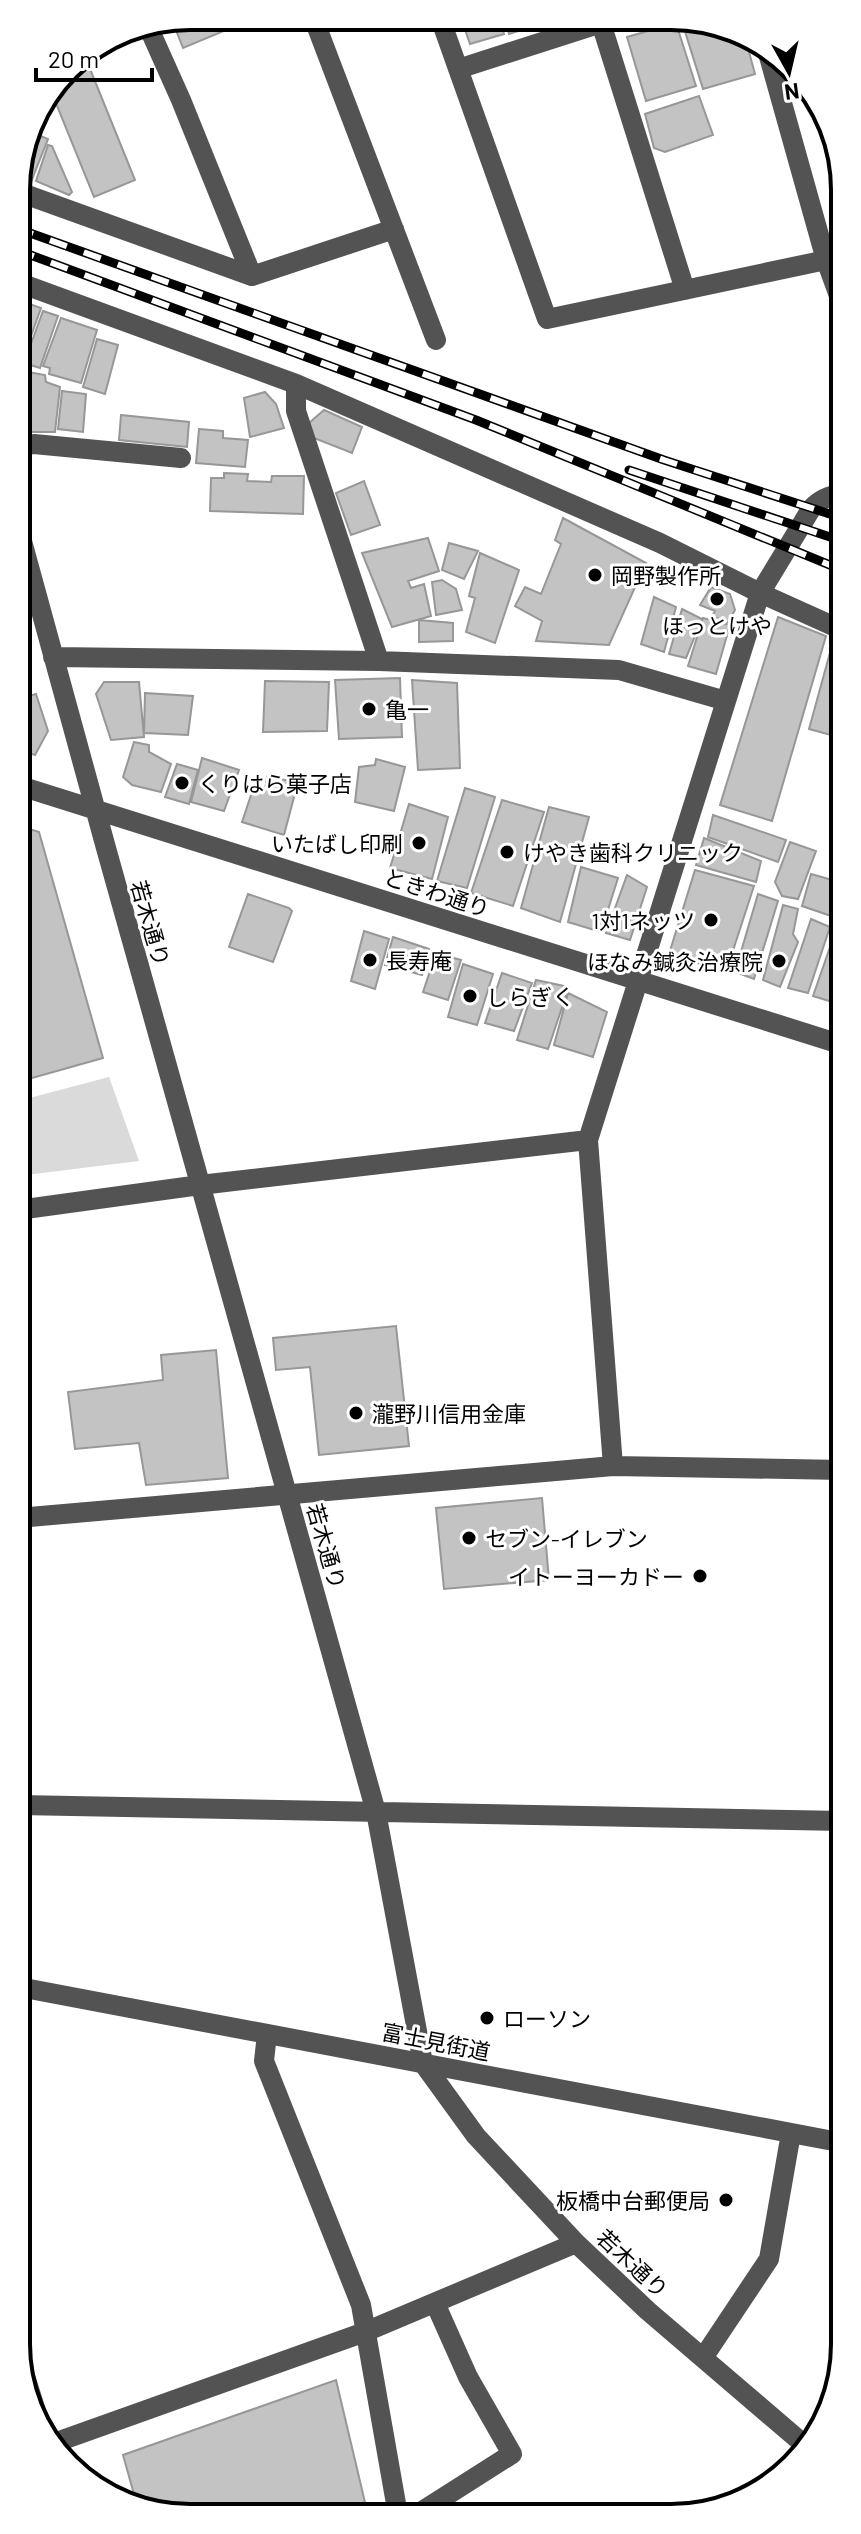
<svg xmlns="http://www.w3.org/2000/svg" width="861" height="2534" font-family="Barlow,'Noto Sans JP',sans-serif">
	<rect width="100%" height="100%" fill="#fff"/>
	<!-- green -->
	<path fill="#dadada" d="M109 1077 139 1161 18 1176V1101Z"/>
	<!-- building -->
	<path fill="#c3c3c3" stroke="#979797" stroke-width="2" d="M190 16H241L243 23 183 48 172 20Z
		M461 18H500L504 34 470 44Z
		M504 18H535L537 25 509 34Z
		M700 19H705L746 41 755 74 703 89 683 25Z
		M676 23 696 86 646 101 627 37Z
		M86 59 135 180 94 197 51 91 70 66Z
		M699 96 713 135 665 152 654 148 645 114Z
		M31 125 40 129 38 135 48 139 31 182 17 176Z
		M48 145 52 146 72 192 69 195 36 181Z
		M24 302 41 308 21 364 17 363V322Z
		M43 311 58 316 40 368 24 363Z
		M61 318 97 330 81 383 49 374 50 368 43 366Z
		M97 339 118 345 105 394 83 387Z
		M17 370 45 375 46 382 60 387 55 432H31L23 420 24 403 17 396Z
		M62 391 86 394 83 432 58 429Z
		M265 392 276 404 284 428 250 437 244 398Z
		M324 410 362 427 352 453 314 438 309 423Z
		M121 415 189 422 187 447 119 440Z
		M199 429 223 431V438L248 440 245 467 196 463Z
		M224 473 248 474 247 481 271 482 272 476H304L303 514 210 511 211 478H224Z
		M364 481 380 525 351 535 336 493Z
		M563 518 646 563 609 645 536 641 542 621 515 606 525 587 541 594 561 544 555 540Z
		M428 538 439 571 408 581 411 588 424 584 431 616 392 627 362 553Z
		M449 543 478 551 464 579 442 570Z
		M480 553 519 570 495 643 466 632 475 598 469 596Z
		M442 580 456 589 462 610 436 615 432 582Z
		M711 587 730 594 735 610 728 623 712 616 715 611 700 605Z
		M654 597 676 607 664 652 641 644Z
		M682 609 702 619 686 658 669 654Z
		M778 617 826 636 772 821 720 805Z
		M703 618 730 625 716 674 688 666Z
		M419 620 453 623V641L419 642Z
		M17 634H18L30 681H17Z
		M834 638 842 641V738L809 729Z
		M400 678 402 737 339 739 335 680Z
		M412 680 457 683 460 768 418 770Z
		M265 681 329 682 327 731 263 732Z
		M104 682H139L144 737 111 740 96 694Z
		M145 693 193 696 188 735 144 733Z
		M36 694 48 731 35 755 17 749V699Z
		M134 742 149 745V752L171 764 161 792 132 785 123 777Z
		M202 758 239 770 224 811 191 802Z
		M376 759 405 767 394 811 355 802 359 767 375 765Z
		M177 764 198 770 189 804 165 797Z
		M267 777 298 782 284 835 242 822 254 786 265 790Z
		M465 788 495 797 467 888 437 881Z
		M502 800 544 812 513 906 471 893Z
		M409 804 448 817 432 879 390 868Z
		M549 807 589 817 560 922 521 908Z
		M713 815 786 840 778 862 708 837Z
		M17 825 39 832 103 1058 18 1082Z
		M704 838 761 861 756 882 696 865Z
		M790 842 816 851 798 899 782 896 775 882Z
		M581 867 618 878 601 932 568 922Z
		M695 870 754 886 726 972 669 954Z
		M811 874 843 883V920L802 906Z
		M627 875 647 887 630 940 606 933Z
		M248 894 289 908 292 911 273 962 229 947Z
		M758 894 778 901 754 979 735 972Z
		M783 905 798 909 793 934 798 942 780 987 763 980Z
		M811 919 830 927 808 993 788 988Z
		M836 930 843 932V992L839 1004 813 996Z
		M364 931 389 939 375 989 351 981Z
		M393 937 429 949 422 975 385 965Z
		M436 953 461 960 448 1000 423 992Z
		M463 964 493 974 477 1025 448 1017Z
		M502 973 532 983 514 1031 485 1023Z
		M536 980 569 987 548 1049 517 1040Z
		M568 993 607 1012 593 1057 554 1045Z
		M396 1326 409 1446 319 1455 310 1367 276 1370 273 1338Z
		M216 1350 228 1478 146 1485 139 1443 75 1449 68 1392 163 1380 161 1355Z
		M542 1498 549 1580 444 1589 436 1508Z
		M336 2380 368 2515H281L278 2505 244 2515H157L137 2505 123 2455Z"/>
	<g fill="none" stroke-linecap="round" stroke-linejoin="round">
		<!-- minor -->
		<path stroke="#535353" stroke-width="20" d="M313 17 436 340
			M440 18 547 319 826 260
			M601 23 685 290
			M147 24 181 100 252 276
			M768 53 826 260 842 304
			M458 69 614 19
			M16 191 252 276 394 229
			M17 282 296 384 660 543 760 593 842 630
			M296 384V411L379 661
			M17 447 34 444 181 458
			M17 523 106 848 376 1812 423 2063 476 2136 576 2243 648 2311 807 2447
			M53 657 379 661 619 670 726 701
			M17 785 843 1045
			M18 1210 200 1185 588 1140
			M613 1466 588 1140 760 593 811 509C819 500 831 495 842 494
			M18 1518 613 1466 843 1470
			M19 1805 844 1821
			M19 1987 844 2143
			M267 2034 264 2061 361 2305 398 2515
			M19 2357 35 2408
			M703 2358 769 2259 791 2133
			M54 2443 365 2332 576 2243
			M416 2515 512 2454 468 2377 435 2303"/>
		<!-- rail casing -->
		<g stroke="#000" stroke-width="9">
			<path id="rail" d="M16 228 664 460 842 518
				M17 250 476 420 842 570
				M629 470 842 541"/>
		</g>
		<!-- rail -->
		<use href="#rail" stroke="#fff" stroke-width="6" stroke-dasharray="18" stroke-linecap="butt"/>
	</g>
	<!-- markers -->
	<g fill="#000" stroke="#fff" stroke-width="3">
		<circle cx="595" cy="575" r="8"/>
		<circle cx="717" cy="599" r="8"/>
		<circle cx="369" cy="709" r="8"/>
		<circle cx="182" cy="783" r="8"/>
		<circle cx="419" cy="843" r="8"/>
		<circle cx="507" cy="852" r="8"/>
		<circle cx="711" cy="920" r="8"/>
		<circle cx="370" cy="960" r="8"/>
		<circle cx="779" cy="961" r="8"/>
		<circle cx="470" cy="996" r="8"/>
		<circle cx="356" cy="1413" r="8"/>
		<circle cx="469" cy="1538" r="8"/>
		<circle cx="700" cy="1576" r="8"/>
		<circle cx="487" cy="2018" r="8"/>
		<circle cx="726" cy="2200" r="8"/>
	</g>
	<g text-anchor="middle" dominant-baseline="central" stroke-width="6" stroke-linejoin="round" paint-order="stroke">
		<!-- poi labels -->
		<g font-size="22" fill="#000" stroke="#fff" text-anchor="start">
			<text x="611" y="575">岡野製作所</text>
			<text x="717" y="625" text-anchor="middle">ほっとけや</text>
			<text x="385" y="709">亀一</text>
			<text x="198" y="783">くりはら菓子店</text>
			<text x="403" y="843" text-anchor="end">いたばし印刷</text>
			<text x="523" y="852">けやき歯科クリニック</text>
			<text x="695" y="920" text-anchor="end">1対1ネッツ</text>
			<text x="386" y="960">長寿庵</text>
			<text x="763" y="961" text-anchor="end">ほなみ鍼灸治療院</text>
			<text x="486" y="996">しらぎく</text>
			<text x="372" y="1413">瀧野川信用金庫</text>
			<text x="485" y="1538">セブン-イレブン</text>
			<text x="684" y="1576" text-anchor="end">イトーヨーカドー</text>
			<text x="503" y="2018">ローソン</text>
			<text x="710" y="2200" text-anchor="end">板橋中台郵便局</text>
		</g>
		<!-- street labels -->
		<g font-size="22" fill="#000" stroke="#fff">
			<text transform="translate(437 892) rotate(18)">ときわ通り</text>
			<text transform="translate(151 923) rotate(74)">若木通り</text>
			<text transform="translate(327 1546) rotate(74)">若木通り</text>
			<text transform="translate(436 2041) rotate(11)">富士見街道</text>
			<text transform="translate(633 2263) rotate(43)">若木通り</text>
		</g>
	</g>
	<!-- crop -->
	<path d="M0 0H861V2534H0ZM190 30H671A160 160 0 0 1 831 190V2344A160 160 0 0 1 671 2504H190A160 160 0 0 1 30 2344V190A160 160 0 0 1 190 30Z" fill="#fff" fill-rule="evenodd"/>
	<path fill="none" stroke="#000" stroke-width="4" d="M190 30H671A160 160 0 0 1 831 190V2344A160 160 0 0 1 671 2504H190A160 160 0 0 1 30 2344V190A160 160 0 0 1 190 30Z"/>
	<!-- north arrow -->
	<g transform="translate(789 72) rotate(172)" stroke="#ffffff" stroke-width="6" paint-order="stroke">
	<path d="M0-6L14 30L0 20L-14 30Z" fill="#000000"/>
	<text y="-12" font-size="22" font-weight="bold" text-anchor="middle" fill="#000000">N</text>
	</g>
	<!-- scale -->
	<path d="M36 68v12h116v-12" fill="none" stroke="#000000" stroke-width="4"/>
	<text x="48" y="68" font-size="24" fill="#000000" stroke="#ffffff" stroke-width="6" paint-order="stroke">20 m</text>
</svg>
